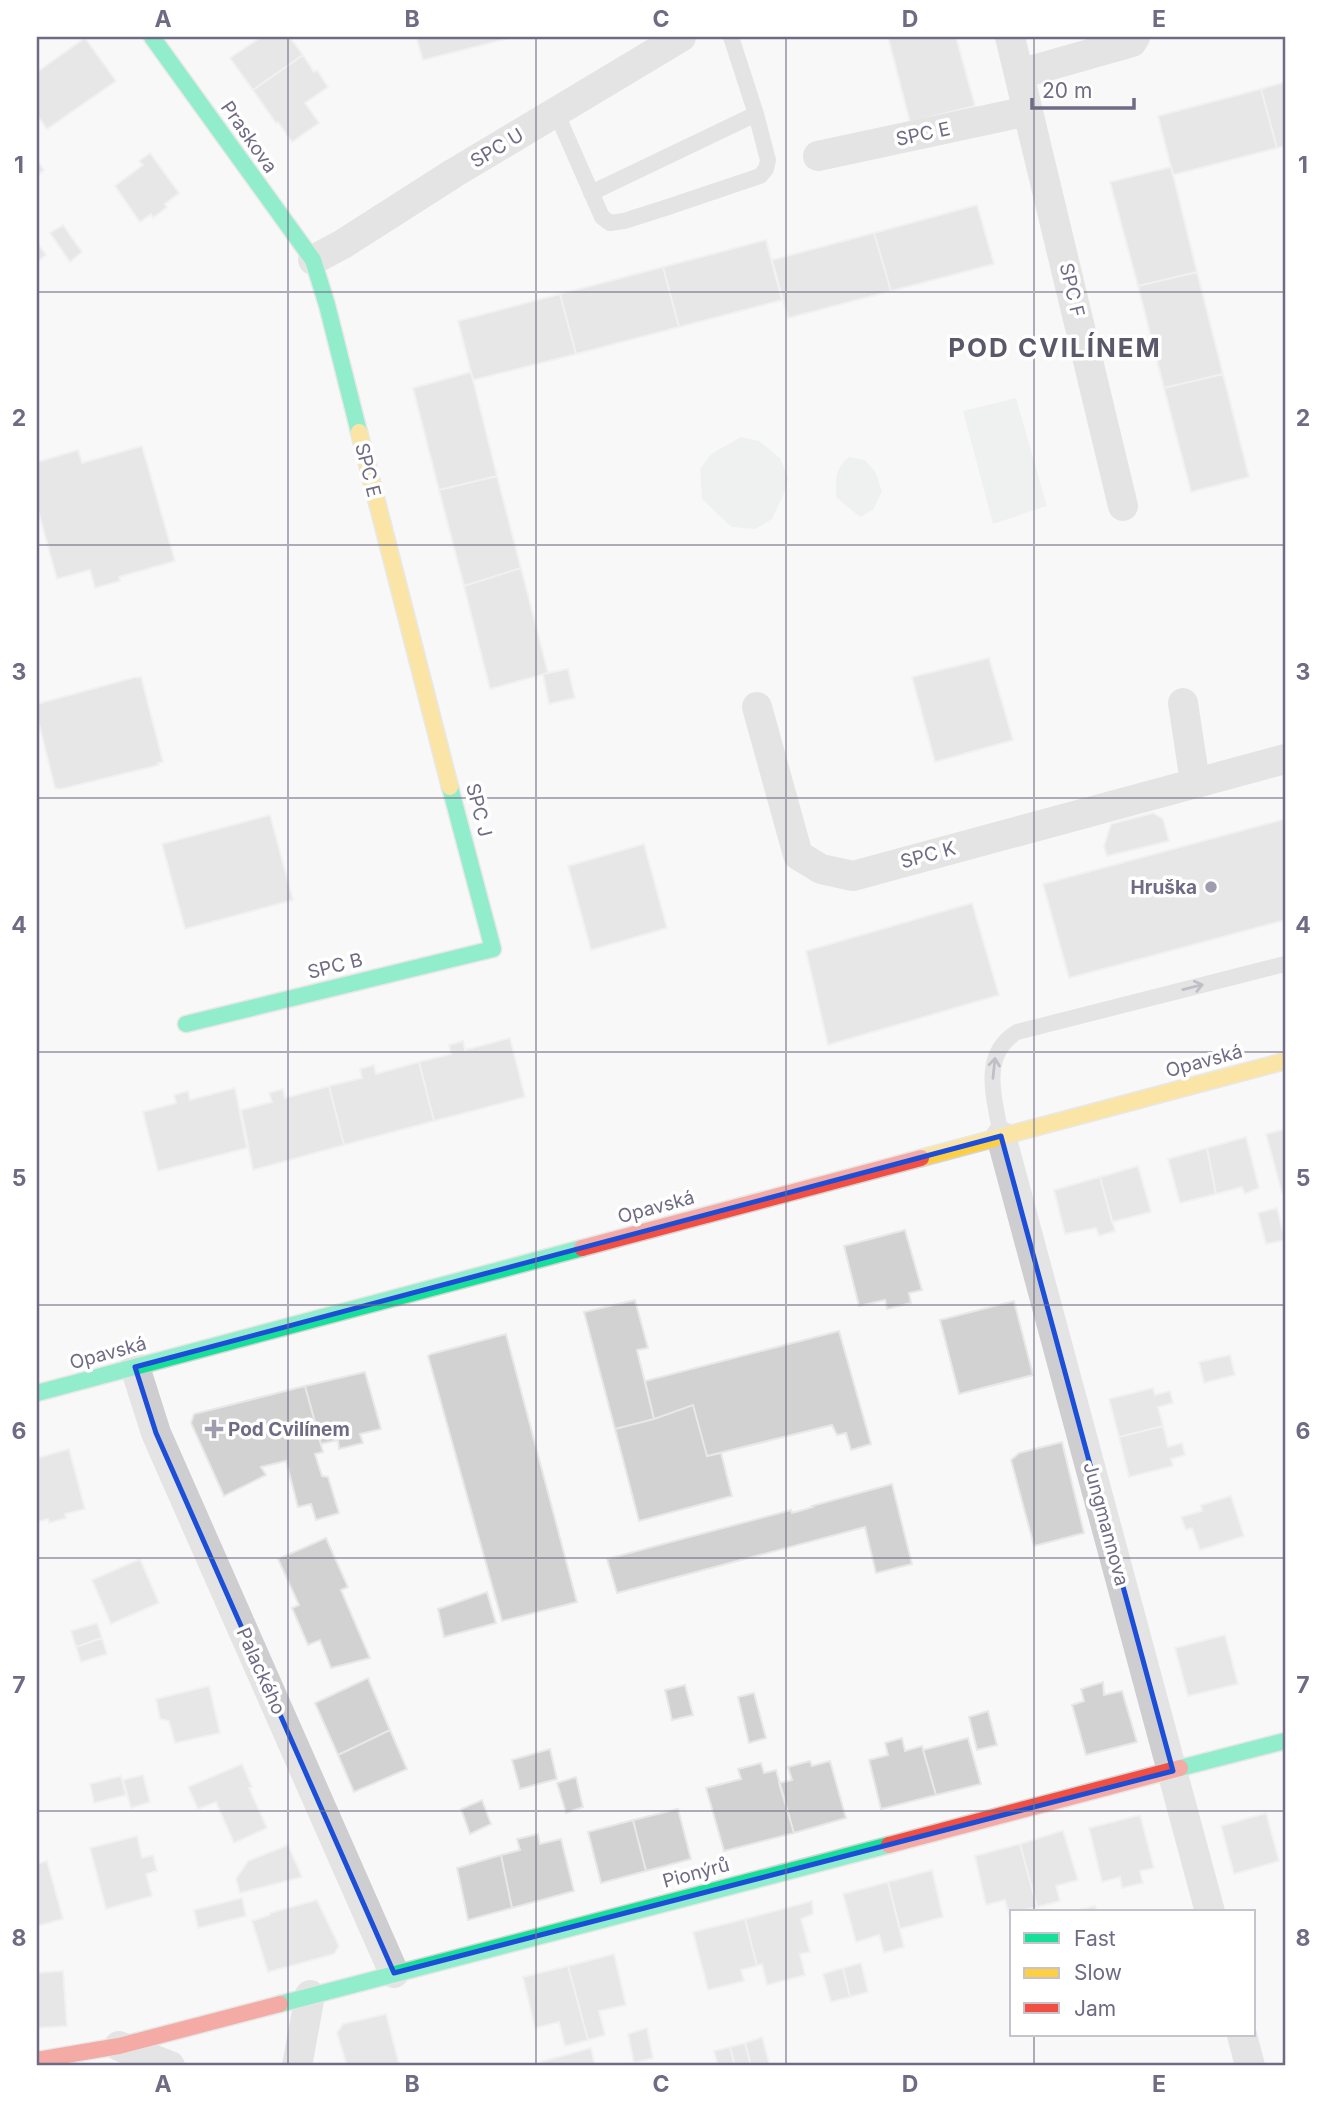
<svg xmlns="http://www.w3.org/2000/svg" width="1322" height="2103" font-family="Inter,sans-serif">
	<rect width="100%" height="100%" fill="#f8f8f8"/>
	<!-- green -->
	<path fill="#e5e9e7" d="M1016 398 1047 506 993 524 963 411Z
		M741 437 759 441 780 458 788 478 783 496 772 519 755 529 731 527 702 499 700 469 711 454Z
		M849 457 865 460 876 473 882 492 873 510 860 517 836 497C836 479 834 469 849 457Z"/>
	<!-- building -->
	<path fill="#d2d2d3" stroke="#e8e8e8" stroke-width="2" d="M261 37H293L291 39 303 55 253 90 230 58Z
		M416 37H514L423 60Z
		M888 37H956L975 106 910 122Z
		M85 38 116 81 47 129 37 115V72Z
		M303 55 314 72 317 70 328 87 305 103 319 123 292 142 278 122 276 123 253 90Z
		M1285 82V146L1277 148 1261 89Z
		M1261 89 1277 148 1173 175 1158 116Z
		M150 153 179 193 165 204 167 207 153 218 151 214 140 222 115 186 143 165 139 161Z
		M37 160 44 170 37 176Z
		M1171 167 1197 272 1138 286 1110 182Z
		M977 205 994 264 891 291 874 233Z
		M63 225 82 252 70 262 50 233Z
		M874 233 891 291 788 318 772 260Z
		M766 240 782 300 679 327 663 267Z
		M37 242 46 255 37 262Z
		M663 267 679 327 576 354 560 294Z
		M1197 272 1223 374 1164 388 1138 286Z
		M560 294 576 354 473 380 458 321Z
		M471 372 497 476 439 490 413 388Z
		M1223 374 1249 477 1191 492 1164 388Z
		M142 446 175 561 119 577 120 581 95 588 90 570 57 579 37 506V462L78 450 82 463Z
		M497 476 521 568 464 586 439 490Z
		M521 568 548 673 490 689 464 586Z
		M989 658 1013 740 935 762 912 677Z
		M568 669 575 698 549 704 543 674Z
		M136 677 137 678 141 677 163 762 158 763 159 765 61 789 55 788 37 716V704Z
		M1153 813 1163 819 1169 841 1107 856 1104 846 1111 824Z
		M270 815 293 900 185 929 162 844Z
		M1285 819V920L1069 978 1043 884Z
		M644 844 667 928 591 950 568 866Z
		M972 903 999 995 828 1045 806 951Z
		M510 1038 525 1097 434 1121 419 1062 451 1054 449 1045 463 1041 465 1050Z
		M419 1062 434 1121 344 1145 329 1086 362 1078 360 1069 374 1065 376 1074Z
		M329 1086 344 1145 253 1170 241 1110 272 1102 269 1093 283 1089 285 1098Z
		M235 1088 247 1148 158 1171 143 1112 176 1103 174 1095 188 1091 190 1100Z
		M1285 1129V1191L1282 1193 1266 1134Z
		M1246 1137 1259 1188 1245 1194 1242 1187 1216 1194 1207 1148Z
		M1207 1148 1216 1194 1180 1203 1168 1159Z
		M1138 1166 1151 1212 1112 1222 1100 1177Z
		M1100 1177 1115 1231 1099 1236 1096 1228 1065 1234 1054 1190Z
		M1277 1208 1285 1240 1266 1244 1258 1213Z
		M905 1230 922 1290 909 1293 911 1303 887 1309 885 1300 859 1306 844 1246Z
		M635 1300 648 1348 637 1350 654 1419 615 1429 584 1312Z
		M1014 1301 1033 1375 959 1394 940 1320Z
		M839 1331 871 1444 851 1450 846 1433 837 1435 832 1425 707 1456 693 1405 654 1419 645 1381Z
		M506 1334 577 1602 502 1621 428 1356 431 1354Z
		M1230 1355 1235 1375 1204 1383 1199 1362Z
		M365 1372 381 1429 360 1434 363 1443 339 1449 338 1440 321 1444 305 1386Z
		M305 1386 323 1452 315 1454 322 1476 328 1477 339 1513 316 1520 311 1504 298 1507 286 1461 261 1467 266 1475 224 1496 191 1423 194 1414Z
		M1153 1388 1155 1395 1170 1391 1173 1403 1158 1407 1163 1426 1119 1437 1109 1399Z
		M693 1405 707 1456 721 1453 732 1496 639 1521 615 1429 654 1419Z
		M1163 1426 1168 1447 1182 1443 1185 1455 1171 1459 1173 1466 1129 1477 1119 1437Z
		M1062 1442 1084 1533 1034 1546 1011 1460 1019 1453Z
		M69 1449 85 1509 65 1514 66 1518 49 1523 48 1519 37 1522V1458Z
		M892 1484 912 1564 876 1573 865 1527 617 1593 607 1559 791 1510 792 1513 813 1507 812 1506Z
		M1231 1496 1244 1536 1200 1550 1192 1528 1186 1530 1181 1517 1202 1511 1201 1505Z
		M326 1538 348 1587 341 1590 370 1658 331 1668 320 1640 308 1645 292 1608 299 1605 278 1559Z
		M140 1559 159 1603 111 1624 92 1580Z
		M487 1592 496 1623 444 1637 438 1609Z
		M97 1623 102 1638 76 1647 71 1631Z
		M1225 1635 1238 1684 1188 1696 1175 1648Z
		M102 1638 107 1654 81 1662 76 1647Z
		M368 1678 390 1730 338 1755 315 1703Z
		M1103 1682 1104 1695 1122 1691 1137 1742 1086 1755 1072 1705 1084 1701 1081 1689Z
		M685 1685 693 1715 672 1720 665 1690Z
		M209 1686 220 1733 175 1743 169 1721 160 1719 156 1699Z
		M754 1693 766 1738 749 1743 738 1697Z
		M988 1711 997 1745 977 1750 969 1717Z
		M390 1730 407 1769 354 1792 338 1755Z
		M902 1738 905 1751 922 1746 936 1795 881 1809 869 1760 888 1755 885 1743Z
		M968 1738 981 1784 936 1795 923 1750Z
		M550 1749 557 1779 520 1789 512 1760Z
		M810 1761 812 1766 830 1761 846 1818 794 1833 779 1783 792 1780 788 1767Z
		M761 1763 764 1773 776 1770 794 1833 724 1851 706 1788 741 1779 738 1769Z
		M242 1764 252 1787 249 1788 267 1828 234 1843 216 1802 198 1809 188 1787Z
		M143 1775 150 1802 131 1808 123 1780Z
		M121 1776 126 1795 94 1803 90 1784Z
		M576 1777 583 1807 566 1813 557 1783Z
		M482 1800 491 1824 470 1834 461 1809Z
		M678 1809 691 1859 646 1871 633 1820Z
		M1266 1813 1279 1861 1234 1874 1221 1826Z
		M1140 1815 1154 1868 1140 1871 1143 1883 1122 1888 1120 1877 1102 1882 1089 1828Z
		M633 1820 646 1871 601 1883 588 1832Z
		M1061 1831H1063L1078 1880 1056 1886 1060 1901 1037 1907 1020 1844Z
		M538 1834 540 1844 561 1839 574 1891 512 1908 501 1855 520 1850 517 1839Z
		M137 1836 142 1858 153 1855 157 1871 146 1874 152 1896 106 1909 90 1848Z
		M1020 1844 1037 1907 1009 1914 1005 1900 986 1905 975 1856Z
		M288 1845 302 1877 240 1893 236 1879 248 1861Z
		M501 1855 512 1908 468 1920 457 1868Z
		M47 1861 63 1919 37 1926V1864Z
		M932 1870 943 1917 900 1929 888 1882Z
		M888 1882 904 1947 884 1953 879 1935 856 1942 843 1894Z
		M242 1898 246 1916 198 1928 194 1910Z
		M317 1900 339 1946 334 1954 268 1972 252 1921 270 1915V1913Z
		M812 1901 813 1914 801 1919 810 1952 800 1954 805 1975 767 1985 762 1964 757 1966 745 1919Z
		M1095 1906 1097 1912H1080L1079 1910Z
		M745 1919 757 1966 741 1970 744 1981 708 1990 693 1932Z
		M614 1954 626 2005 599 2011 605 2035 588 2040 568 1966Z
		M861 1963 868 1992 850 1997 843 1968Z
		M568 1966 588 2040 565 2046 559 2022 535 2028 523 1977Z
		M843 1968 850 1997 831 2002 823 1974Z
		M63 1971 67 2026 37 2028V1973Z
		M386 2014 399 2064 392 2066H347L337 2033 343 2024Z
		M647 2028 653 2058 634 2063 628 2034Z
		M762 2037 770 2066H751L745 2043Z
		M745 2043 751 2066H735L730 2047Z
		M730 2047 735 2066H718L714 2051Z
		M591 2048 595 2066H541L540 2062Z"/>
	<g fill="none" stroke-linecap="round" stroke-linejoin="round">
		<!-- fast casing -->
		<g stroke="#d4d4d6" stroke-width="19">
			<path id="fast" d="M152 37 313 260 327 305 359 432
				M186 1024 493 949 450 787
				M37 1393 582 1248
				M1180 1768 1285 1741
				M280 2004 889 1845"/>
		</g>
		<!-- slow casing -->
		<g stroke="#d4d4d6" stroke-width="19">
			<path id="slow" d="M359 432 450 787
				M921 1158 1285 1061"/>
		</g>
		<!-- jam casing -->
		<g stroke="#d4d4d6" stroke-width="19">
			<path id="jam" d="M582 1248 921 1158
				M889 1845 1180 1768
				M37 2060 119 2046 280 2004"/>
		</g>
		<!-- lane -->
		<path stroke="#cecdcf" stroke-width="16" d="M556 112 602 217 610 223 624 221 665 208 760 176 766 169 768 160 756 114 731 37
			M591 193 756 114
			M1001 1136C995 1099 979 1055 1017 1032L1285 964"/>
		<!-- street -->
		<path stroke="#cecdcf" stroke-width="30" d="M1010 37 1123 506
			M1019 74 1132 42 1135 37
			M818 156 1028 111
			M313 260 343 244 454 173 681 37
			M1183 703 1195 782
			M757 707 798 855 821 869 853 876 1285 759
			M1001 1136 1210 1912
			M135 1367 156 1433 394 1973
			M1242 2035 1250 2066
			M119 2046 170 2066
			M297 2066 310 1995"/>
		<!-- fast -->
		<use href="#fast" stroke="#16e098" stroke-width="16"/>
		<!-- slow -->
		<use href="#slow" stroke="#ffcf43" stroke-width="16"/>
		<!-- jam -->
		<use href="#jam" stroke="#f24e42" stroke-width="16"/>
	</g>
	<!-- one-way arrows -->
	<defs><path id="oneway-shaft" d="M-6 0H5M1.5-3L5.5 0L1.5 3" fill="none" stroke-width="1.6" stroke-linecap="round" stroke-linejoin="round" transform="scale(1.75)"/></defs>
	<g stroke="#7d7a8f">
		<use href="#oneway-shaft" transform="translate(1193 987) rotate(-14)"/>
		<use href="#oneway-shaft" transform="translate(994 1068) rotate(-84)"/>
	</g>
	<!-- marked area -->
	<path d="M0 0H1322V2103H0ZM1001 1136 1173 1771 394 1973 156 1433 135 1367Z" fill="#f8f8f8" fill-opacity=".55" fill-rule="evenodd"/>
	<path fill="none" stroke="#1d4ed8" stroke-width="5" stroke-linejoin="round" d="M1001 1136 1173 1771 394 1973 156 1433 135 1367Z"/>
	<!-- grid -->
	<path fill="none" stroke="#6f6b84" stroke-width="2" stroke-opacity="0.55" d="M288 37V2066M536 37V2066M786 37V2066M1034 37V1912M37 292H1285M37 545H1285M37 798H1285M37 1052H1285M37 1305H1285M37 1558H1285M37 1811H1285M1034 2035V2066"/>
	<!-- markers -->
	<g fill="#9f9cad" stroke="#fff" stroke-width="2.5">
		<circle cx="1211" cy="887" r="7"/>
		<path d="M210.5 1418.5h7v7h7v7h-7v7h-7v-7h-7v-7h7z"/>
	</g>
	<g text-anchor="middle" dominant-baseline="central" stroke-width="7" stroke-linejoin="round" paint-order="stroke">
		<!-- street labels -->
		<g font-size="19" fill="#6f6b84" stroke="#fff">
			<text transform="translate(923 134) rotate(-12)">SPC E</text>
			<text transform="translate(249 137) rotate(55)">Praskova</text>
			<text transform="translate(497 148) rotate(-31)">SPC U</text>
			<text transform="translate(1072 290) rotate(77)">SPC F</text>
			<text transform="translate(368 470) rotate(76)">SPC E</text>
			<text transform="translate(479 810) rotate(76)">SPC J</text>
			<text transform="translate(928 855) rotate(-15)">SPC K</text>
			<text transform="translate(335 966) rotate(-14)">SPC B</text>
			<text transform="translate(1204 1061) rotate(-15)">Opavská</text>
			<text transform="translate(656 1207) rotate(-15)">Opavská</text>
			<text transform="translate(108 1353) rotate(-15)">Opavská</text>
			<text transform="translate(1106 1524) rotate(75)">Jungmannova</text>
			<text transform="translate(261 1671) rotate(66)">Palackého</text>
			<text transform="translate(696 1873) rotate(-15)">Pionýrů</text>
		</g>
		<!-- poi labels -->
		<g font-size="19" font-weight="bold" fill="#6f6b84" stroke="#fff" text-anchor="end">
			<text x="1197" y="887">Hruška</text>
			<text x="228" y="1429" text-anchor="start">Pod Cvilínem</text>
		</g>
		<!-- district labels -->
		<g font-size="26" font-weight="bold" letter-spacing="2" fill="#5b586a" stroke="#fff">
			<text x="1055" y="347">POD CVILÍNEM</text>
		</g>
	</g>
	<!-- border -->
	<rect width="1322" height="2103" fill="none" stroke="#ffffff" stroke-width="77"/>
	<!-- legend -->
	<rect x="1010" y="1910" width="245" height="126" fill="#ffffff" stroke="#c5c4ce" stroke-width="2"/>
	<rect x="1024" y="1933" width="35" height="10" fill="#16e098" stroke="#c5c4ce" stroke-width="2"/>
	<text x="1074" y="1946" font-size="21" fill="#6f6b84">Fast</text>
	<rect x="1024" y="1968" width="35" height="10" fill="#ffcf43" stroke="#c5c4ce" stroke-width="2"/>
	<text x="1074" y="1980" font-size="21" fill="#6f6b84">Slow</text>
	<rect x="1024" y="2003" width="35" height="10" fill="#f24e42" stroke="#c5c4ce" stroke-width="2"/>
	<text x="1074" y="2016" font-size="21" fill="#6f6b84">Jam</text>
	<!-- scale -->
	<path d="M1032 98v10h102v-10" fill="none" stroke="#6f6b84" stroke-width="3.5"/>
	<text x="1042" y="98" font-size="21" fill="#6f6b84" stroke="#ffffff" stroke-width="5" paint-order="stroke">20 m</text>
	<rect x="38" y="38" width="1246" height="2026" fill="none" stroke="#6f6b84" stroke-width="2.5"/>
	<g font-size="23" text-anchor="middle" font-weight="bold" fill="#6f6b84">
		<text x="163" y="27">A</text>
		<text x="412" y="27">B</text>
		<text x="661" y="27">C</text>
		<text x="910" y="27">D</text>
		<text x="1159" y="27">E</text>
		<text x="19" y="173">1</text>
		<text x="1303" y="173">1</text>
		<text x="19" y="426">2</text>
		<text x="1303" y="426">2</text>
		<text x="19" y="680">3</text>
		<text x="1303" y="680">3</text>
		<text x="19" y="933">4</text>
		<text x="1303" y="933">4</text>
		<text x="19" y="1186">5</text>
		<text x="1303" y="1186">5</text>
		<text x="19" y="1439">6</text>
		<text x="1303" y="1439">6</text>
		<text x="19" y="1693">7</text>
		<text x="1303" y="1693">7</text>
		<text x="19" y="1946">8</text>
		<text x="1303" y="1946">8</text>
		<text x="163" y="2092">A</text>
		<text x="412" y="2092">B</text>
		<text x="661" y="2092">C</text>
		<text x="910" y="2092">D</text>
		<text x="1159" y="2092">E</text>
	</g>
</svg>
